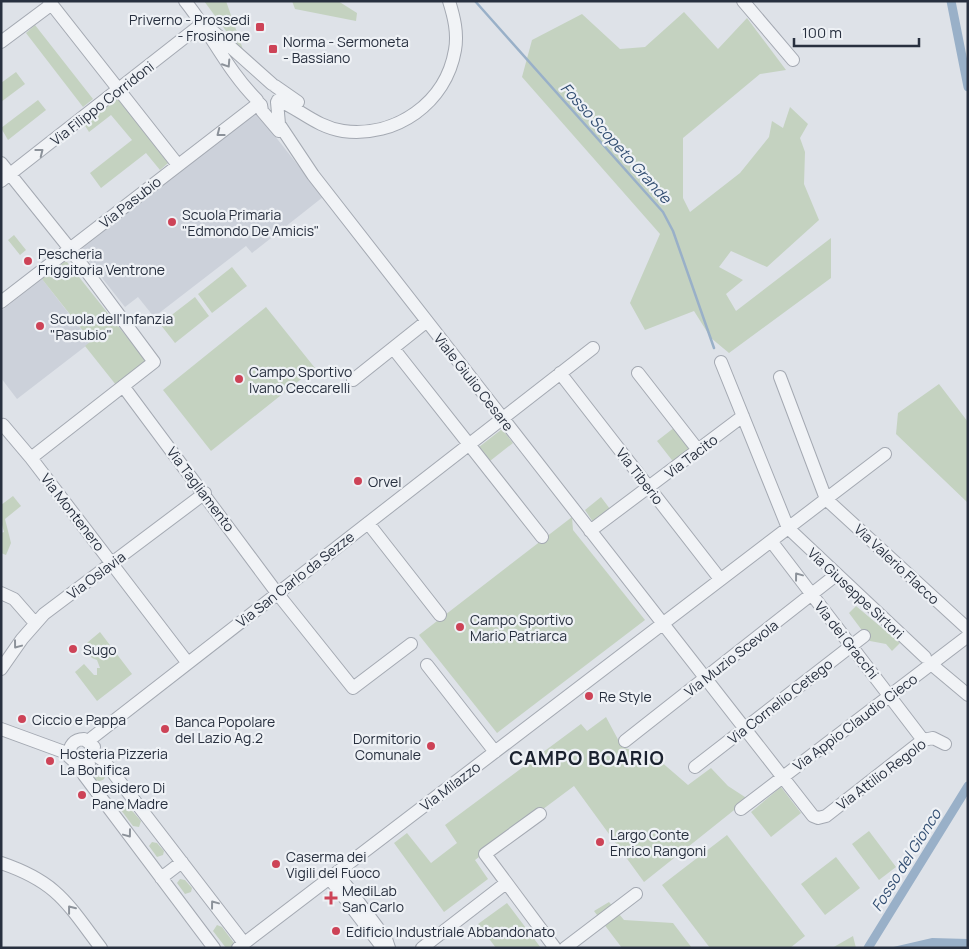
<svg xmlns="http://www.w3.org/2000/svg" width="969" height="949" font-family="Manrope,sans-serif">
	<rect width="100%" height="100%" fill="#dee2e8"/>
	<!-- built -->
	<path fill="#ccd1da" d="M256 112 323 197 252 253 246 246 154 317 138 297 125 307 80 250Z
		M42 279 91 342 17 399 1 378V311Z"/>
	<!-- green -->
	<path fill="#c4d2c0" d="M204 1H226L246 58Z
		M292 1H338L357 13 356 21 295 9Z
		M684 12 718 49 747 18 786 70 760 74 683 138V198L690 212 740 173 769 137 772 121 783 128 790 107 808 124 800 138 805 152 804 184 819 220 767 267 731 251 719 267 743 280 726 294 736 311 831 238V278L729 353 711 338 694 311 645 330 630 303 660 234 522 77 532 40 582 14 620 49 645 47Z
		M35 25 93 99 83 107 26 33Z
		M16 72 25 84 1 102V83Z
		M117 98 168 163 160 170 146 153 101 188 90 173 132 140 111 115 89 132 84 124Z
		M38 100 46 110 8 140 1 128Z
		M14 235 26 250 20 255 8 240Z
		M64 262H67L146 361 116 385 85 346 91 341 42 279Z
		M232 267 247 286 212 313 198 294Z
		M195 297 209 316 175 343 160 324Z
		M266 307 315 368 211 451 163 390Z
		M939 384 968 422V503L896 434 898 413Z
		M675 427 693 450 675 464 657 441Z
		M502 429 513 443 490 461 479 447Z
		M13 496 21 506 5 519 11 543 6 555 1 553V533L4 532 1 521V505Z
		M601 497 610 509 593 522 585 510Z
		M572 517 573 530 645 620 497 733 419 635Z
		M856 606 900 643 892 651 886 644 870 641 849 613Z
		M100 632 132 674 97 701 75 672 84 664 94 675H97V668H100L97 660 92 658 82 647Z
		M606 717 622 747 659 760 688 785 711 768 728 786 748 799 644 882 574 786 475 860 488 879 444 912 394 843 407 833 431 863 457 843 445 825 581 724 587 731Z
		M92 774a7 7 0 1 1 14 0a7 7 0 1 1-14 0Z
		M781 787 801 813 771 837 751 812Z
		M122 799 141 821 139 827 133 826 118 806V801Z
		M869 831 896 867 879 880 852 844Z
		M727 835 805 936 790 948H710L662 885Z
		M152 842 157 843 164 851 163 855 157 857 149 846Z
		M836 857 860 888 825 915 801 884Z
		M180 879 185 880 192 888 191 892 185 894 177 883Z
		M609 902 624 920 673 923 692 948H622L594 911Z
		M507 903 541 948H496L478 924Z
		M217 925 222 927 234 943 233 948H226L213 931Z
		M853 936 856 948H832Z"/>
	<!-- water -->
	<path fill="#99b0c8" d="M932 938 968 939V948H889Z"/>
	<g fill="none" stroke-linecap="round" stroke-linejoin="round">
		<!-- stream -->
		<path stroke="#99b0c8" stroke-width="2.5" d="M475 1 663 212 673 231 714 348"/>
		<!-- canal -->
		<path stroke="#99b0c8" stroke-width="9" d="M951 1 968 87
			M868 948 968 786"/>
		<!-- minor casing -->
		<g stroke="#a4a9b2" stroke-width="14">
			<path id="minor" d="M49 1 178 165
				M185 1C211 33 227 70 257 100
				M743 1 793 60
				M207 26 272 84
				M1 42 52 4
				M275 86 298 102
				M278 100C301 110 317 127 343 131 396 138 446 103 455 50 458 33 454 17 449 1
				M277 102 279 124 313 175 813 816 818 818 826 816 923 740 933 738 945 744
				M261 105 262 111 279 131
				M1 163 70 249 154 362 31 458 3 425 1 426
				M1 181 203 23
				M1 302 259 103
				M393 348 542 537
				M721 362 788 528 925 657
				M560 373 720 579
				M638 373 698 450
				M780 377 826 499 968 629
				M353 380 427 321
				M123 386 277 593 353 688 411 644
				M31 458 187 662
				M368 523 440 615
				M590 531 743 416
				M771 541 923 740
				M1 593 14 599 35 623
				M931 664 968 695
				M427 665 495 752
				M1 669 22 639 44 614 205 493
				M1 729 64 752 77 764H89
				M88 741 593 348
				M625 741 836 575
				M69 755C69 746 74 739 84 739L94 747
				M95 755 104 761 244 943
				M81 766 84 775 214 948
				M695 767 864 636
				M741 809 968 636
				M540 814 485 854 555 948
				M1 863C57 882 67 903 101 948
				M337 873 386 939 389 948
				M161 878 182 862
				M330 879 383 948
				M238 948 885 454
				M422 948 506 883
				M565 948 636 894"/>
		</g>
		<!-- minor -->
		<use href="#minor" stroke="#f1f3f6" stroke-width="12"/>
	</g>
	<!-- one-way arrows -->
	<defs><path id="oneway-chevron" d="M-2-3.5L2.5 0L-2 3.5" fill="none" stroke-width="1.6" stroke-linecap="round" stroke-linejoin="round" transform="scale(1.25)"/></defs>
	<g stroke="#8c929a">
		<use href="#oneway-chevron" transform="translate(227 64) rotate(57)"/>
		<use href="#oneway-chevron" transform="translate(220 133) rotate(142)"/>
		<use href="#oneway-chevron" transform="translate(40 152) rotate(-38)"/>
		<use href="#oneway-chevron" transform="translate(798 576) rotate(-127)"/>
		<use href="#oneway-chevron" transform="translate(17 645) rotate(127)"/>
		<use href="#oneway-chevron" transform="translate(128 834) rotate(53)"/>
		<use href="#oneway-chevron" transform="translate(214 904) rotate(-127)"/>
		<use href="#oneway-chevron" transform="translate(71 909) rotate(-128)"/>
	</g>
	<!-- markers -->
	<g fill="#cd4357" stroke="#eef1f5" stroke-width="2">
		<rect x="255" y="22" width="10" height="10" rx="2.5"/>
		<rect x="268" y="44" width="10" height="10" rx="2.5"/>
		<circle cx="172" cy="222" r="5"/>
		<circle cx="28" cy="261" r="5"/>
		<circle cx="40" cy="326" r="5"/>
		<circle cx="239" cy="379" r="5"/>
		<circle cx="358" cy="481" r="5"/>
		<circle cx="460" cy="627" r="5"/>
		<circle cx="73" cy="649" r="5"/>
		<circle cx="589" cy="696" r="5"/>
		<circle cx="22" cy="719" r="5"/>
		<circle cx="165" cy="729" r="5"/>
		<circle cx="431" cy="746" r="5"/>
		<circle cx="50" cy="761" r="5"/>
		<circle cx="82" cy="795" r="5"/>
		<circle cx="600" cy="842" r="5"/>
		<circle cx="276" cy="864" r="5"/>
		<path d="M328.5 890.5h5v5h5v5h-5v5h-5v-5h-5v-5h5z"/>
		<circle cx="336" cy="931" r="5"/>
	</g>
	<g text-anchor="middle" dominant-baseline="central" stroke-width="4.5" stroke-linejoin="round" paint-order="stroke">
		<!-- poi labels -->
		<g font-size="14" fill="#28303f" stroke="#eef1f5" text-anchor="start">
			<text x="250" y="19" text-anchor="end">Priverno - Prossedi<tspan x="250" dy="16">- Frosinone</tspan></text>
			<text x="283" y="41">Norma - Sermoneta<tspan x="283" dy="16">- Bassiano</tspan></text>
			<text x="182" y="214">Scuola Primaria<tspan x="182" dy="16">"Edmondo De Amicis"</tspan></text>
			<text x="38" y="253">Pescheria<tspan x="38" dy="16">Friggitoria Ventrone</tspan></text>
			<text x="50" y="318">Scuola dell'Infanzia<tspan x="50" dy="16">"Pasubio"</tspan></text>
			<text x="249" y="371">Campo Sportivo<tspan x="249" dy="16">Ivano Ceccarelli</tspan></text>
			<text x="368" y="481">Orvel</text>
			<text x="470" y="619">Campo Sportivo<tspan x="470" dy="16">Mario Patriarca</tspan></text>
			<text x="83" y="649">Sugo</text>
			<text x="599" y="696">Re Style</text>
			<text x="32" y="719">Ciccio e Pappa</text>
			<text x="175" y="721">Banca Popolare<tspan x="175" dy="16">del Lazio Ag.2</tspan></text>
			<text x="421" y="738" text-anchor="end">Dormitorio<tspan x="421" dy="16">Comunale</tspan></text>
			<text x="60" y="753">Hosteria Pizzeria<tspan x="60" dy="16">La Bonifica</tspan></text>
			<text x="92" y="787">Desidero Di<tspan x="92" dy="16">Pane Madre</tspan></text>
			<text x="610" y="834">Largo Conte<tspan x="610" dy="16">Enrico Rangoni</tspan></text>
			<text x="286" y="856">Caserma dei<tspan x="286" dy="16">Vigili del Fuoco</tspan></text>
			<text x="342" y="890">MediLab<tspan x="342" dy="16">San Carlo</tspan></text>
			<text x="346" y="931">Edificio Industriale Abbandonato</text>
		</g>
		<!-- street labels -->
		<g font-size="14" fill="#28303f" stroke="#eef1f5">
			<text transform="translate(102 103) rotate(-38)">Via Filippo Corridoni</text>
			<text transform="translate(130 202) rotate(-38)">Via Pasubio</text>
			<text transform="translate(474 382) rotate(52)">Viale Giulio Cesare</text>
			<text transform="translate(691 456) rotate(-37)">Via Tacito</text>
			<text transform="translate(640 476) rotate(52)">Via Tiberio</text>
			<text transform="translate(201 489) rotate(53)">Via Tagliamento</text>
			<text transform="translate(73 512) rotate(52)">Via Montenero</text>
			<text transform="translate(897 564) rotate(43)">Via Valerio Flacco</text>
			<text transform="translate(96 575) rotate(-37)">Via Oslavia</text>
			<text transform="translate(295 579) rotate(-38)">Via San Carlo da Sezze</text>
			<text transform="translate(856 593) rotate(43)">Via Giuseppe Sirtori</text>
			<text transform="translate(847 640) rotate(52)">Via dei Gracchi</text>
			<text transform="translate(731 658) rotate(-38)">Via Muzio Scevola</text>
			<text transform="translate(780 701) rotate(-38)">Via Cornelio Cetego</text>
			<text transform="translate(855 722) rotate(-37)">Via Appio Claudio Cieco</text>
			<text transform="translate(881 774) rotate(-37)">Via Attilio Regolo</text>
			<text transform="translate(450 786) rotate(-37)">Via Milazzo</text>
		</g>
		<!-- water labels -->
		<g font-size="15" font-style="italic" fill="#324e72" stroke="#eef1f5">
			<text transform="translate(616 143) rotate(48)">Fosso Scopeto Grande</text>
			<text transform="translate(906 860) rotate(-58)">Fosso del Gionco</text>
		</g>
		<!-- district labels -->
		<g font-size="19" font-weight="bold" letter-spacing="1" fill="#1a212f" stroke="#eef1f5">
			<text x="587" y="758">CAMPO BOARIO</text>
		</g>
	</g>
	<!-- border -->
	<rect width="969" height="949" fill="none" stroke="#28303f" stroke-width="5"/>
	<!-- scale -->
	<path d="M794 38v8h125v-8" fill="none" stroke="#28303f" stroke-width="2.5"/>
	<text x="802" y="38" font-size="15" fill="#28303f" stroke="#eef1f5" stroke-width="4" paint-order="stroke">100 m</text>
</svg>
